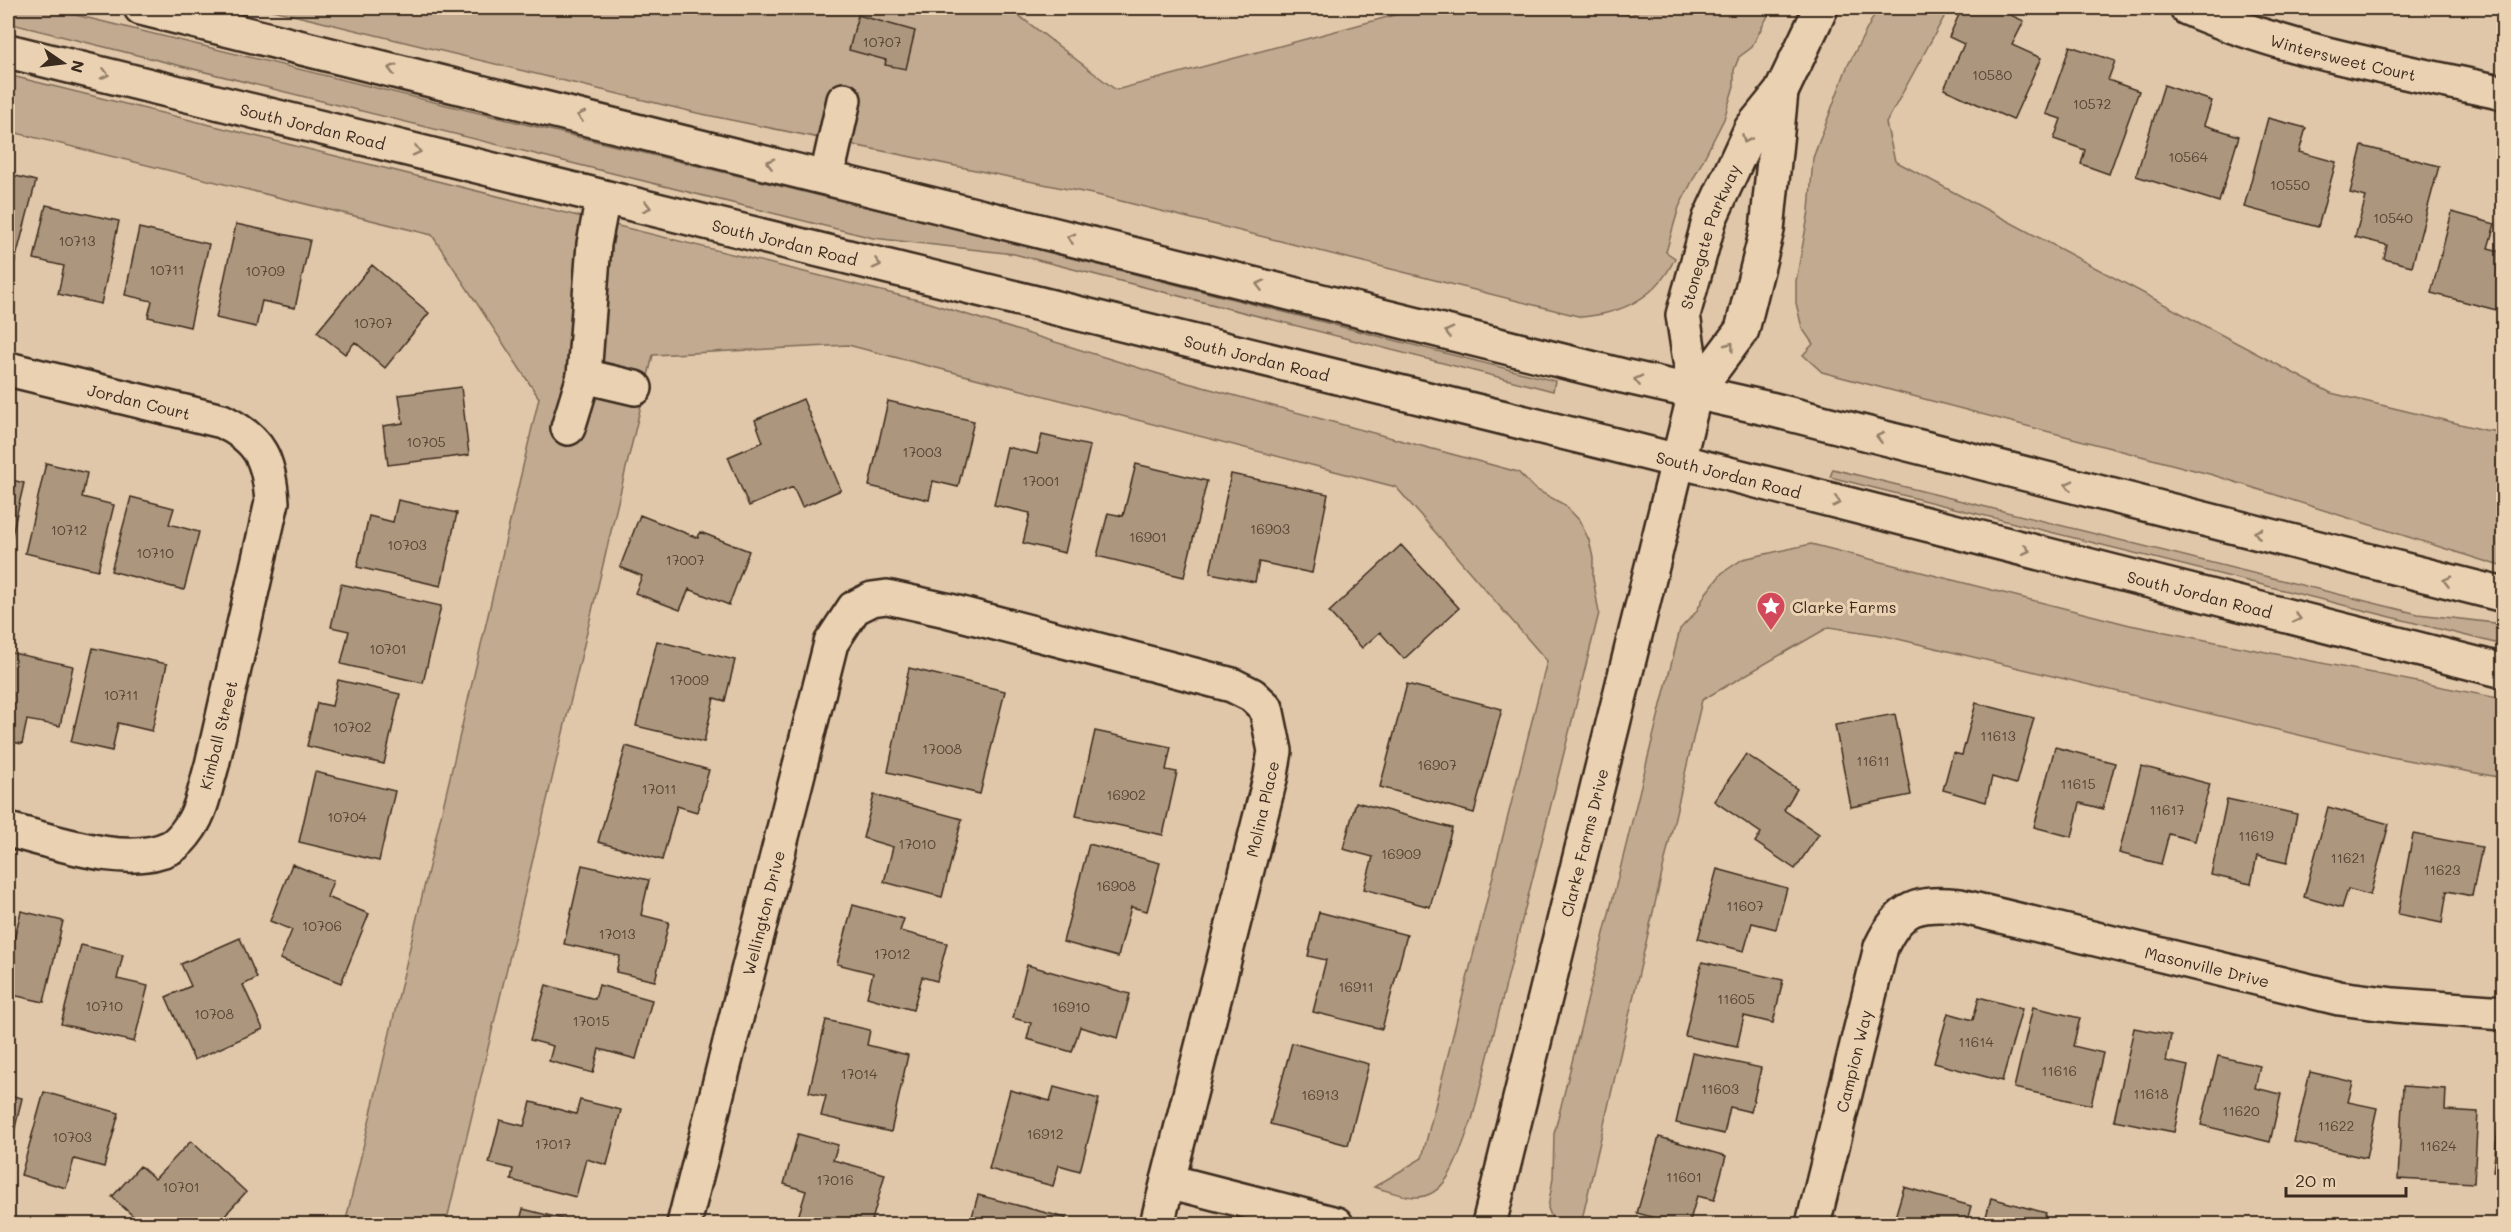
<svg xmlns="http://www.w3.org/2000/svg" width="2511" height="1232" font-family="Mali,sans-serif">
	<rect width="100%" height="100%" fill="#e0c7a9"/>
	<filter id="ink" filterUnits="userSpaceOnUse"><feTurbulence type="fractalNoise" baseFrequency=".0167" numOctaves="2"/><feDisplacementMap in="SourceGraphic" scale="12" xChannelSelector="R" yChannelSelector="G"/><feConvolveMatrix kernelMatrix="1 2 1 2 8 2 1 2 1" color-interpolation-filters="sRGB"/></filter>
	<g filter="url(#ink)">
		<!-- green -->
		<path fill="#c1aa90" stroke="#7e6a57" stroke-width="1.5" d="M8 8H47L961 230 1555 381 1553 391 1014 254 873 238 8 23Z
			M264 8H1009L1116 90 1421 8H1584L1631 15 1645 8H1772L1751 48 1739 57 1734 70V86L1724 119 1679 207 1666 252 1675 258C1657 297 1624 313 1582 317L1097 195 697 113Z
			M1878 8H1949L1886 123 1895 161 2331 393 2485 430 2503 432V567L2213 475 1822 372 1803 355 1813 344 1802 328 1796 303V281L1809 211 1813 158 1847 67Z
			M8 75 926 302 1188 383 1518 472 1535 489 1565 505 1579 520 1589 540 1593 558V578L1599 613 1472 1120C1460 1147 1451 1198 1415 1197 1402 1197 1386 1190 1374 1187L1422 1158 1547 661 1396 487 848 345 653 355 446 1224H345L539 398 432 235 8 131Z
			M1833 469 2418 614 2503 624V645L1830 477Z
			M1811 544 2130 625 2503 699V778L2391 757 1881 635 1829 627 1702 700 1581 1224H1554L1548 1208 1553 1178 1554 1134 1680 629 1696 612 1706 593 1722 573 1743 559Z"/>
		<!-- building -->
		<path fill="#ac977e" stroke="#3b2a1e" stroke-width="1.5" d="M1962 8H1995L2024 21 2012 45 2041 58 2013 120 1944 89 1964 44 1949 37Z
			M858 15 915 31 906 69 885 65 886 60 849 50Z
			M2070 46 2115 61 2108 80 2139 91 2109 174 2081 164 2085 150 2054 139 2061 119 2046 114Z
			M2164 85 2212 101 2204 125 2239 136 2219 202 2136 176Z
			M2268 118 2306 128 2299 152 2336 162 2318 227 2244 207Z
			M2362 146 2439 166 2412 266 2384 259 2387 245 2355 237 2366 197 2350 193Z
			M8 174 36 181 14 265 8 263Z
			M46 205 119 221 101 304 58 294 64 266 34 259Z
			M2452 212 2495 224 2488 248 2504 252V312L2431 293Z
			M236 224 310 240 295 308 262 301 256 327 216 318Z
			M139 228 209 244 190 327 148 317 152 301 125 295Z
			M372 265 429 313 385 368 355 342 345 354 317 332Z
			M461 387 469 455 388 465 383 426 403 423 399 395Z
			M803 399 841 490 802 507 793 487 749 506 728 457 763 442 755 420Z
			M888 401 974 421 958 487 933 481 929 500 869 486Z
			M1042 435 1090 446 1065 553 1023 543 1030 513 994 505 1007 447 1037 454Z
			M46 463 87 473 82 497 114 505 98 570 25 553Z
			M1136 464 1207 481 1184 577 1097 556 1108 513 1123 516Z
			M1231 474 1328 494 1312 573 1259 562 1255 582 1210 573Z
			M8 479 24 483 9 548H8Z
			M131 497 174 508 169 524 199 532 184 590 111 571Z
			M398 500 457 513 441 586 357 567 369 516 393 522Z
			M640 515 698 538 700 532 749 551 729 605 689 589 680 610 635 593 642 576 620 567Z
			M1401 545 1459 608 1404 659 1380 632 1362 648 1329 612Z
			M341 584 441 606 423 683 341 664 349 631 331 627Z
			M657 641 735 660 725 701 714 698 704 742 636 726Z
			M93 648 167 664 152 731 118 723 112 751 71 742Z
			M8 652 73 666 60 726 27 720 22 744 8 741Z
			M909 668 1005 691 980 794 888 772Z
			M338 680 400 694 384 764 307 746 317 703 332 706Z
			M1407 684 1502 709 1474 813 1380 787Z
			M1976 703 2034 718 2016 784 1992 777 1986 802 1943 790 1953 753 1962 755Z
			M1895 714 1911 795 1851 807 1835 725Z
			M1095 731 1171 747 1166 770 1177 772 1163 835 1076 816Z
			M626 746 709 770 697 812 677 806 662 860 598 842Z
			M2055 747 2115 763 2103 809 2080 803 2072 837 2034 827Z
			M1746 754 1797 789 1784 810 1819 834 1795 869 1755 842 1761 833 1714 801Z
			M2141 766 2210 784 2195 841 2169 834 2161 864 2119 853Z
			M315 772 395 791 379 861 299 842Z
			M874 795 962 819 942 897 884 882 893 847 863 838Z
			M2227 799 2297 814 2287 863 2257 856 2251 884 2211 875Z
			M1356 802 1452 828 1430 907 1364 889 1373 857 1343 849Z
			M2328 807 2389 824 2370 895 2348 889 2342 908 2304 897Z
			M2502 828H2504V923H2500Z
			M2413 834 2482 847 2472 896 2447 891 2442 923 2398 914Z
			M1089 844 1160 863 1147 911 1131 907 1118 957 1063 942Z
			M292 864 333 881 327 897 369 914 341 983 280 959 292 930 270 921Z
			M582 865 649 880 641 915 669 922 655 981 616 972 620 956 564 944Z
			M1717 869 1787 888 1776 929 1752 923 1744 951 1698 939Z
			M853 905 904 919 900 931 947 943 937 981 922 977 913 1010 867 997 873 973 837 964Z
			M21 911 63 921 44 1002 8 994V938L14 940Z
			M1319 912 1407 935 1382 1029 1313 1012 1326 960 1308 956Z
			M240 938 257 978 243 985 263 1029 194 1060 166 997 191 986 181 964Z
			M81 945 123 955 117 979 148 986 134 1042 61 1024Z
			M1702 962 1783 980 1773 1023 1744 1016 1737 1047 1685 1036Z
			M1027 965 1130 994 1118 1038 1080 1027 1072 1052 1027 1039 1031 1023 1013 1018Z
			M546 985 595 999 599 985 652 1000 636 1059 599 1049 593 1073 549 1061 553 1046 530 1040Z
			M1979 997 2022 1009 2002 1081 1934 1063 1948 1013 1973 1020Z
			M2033 1007 2080 1018 2073 1046 2103 1053 2091 1105 2014 1088Z
			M826 1020 870 1030 867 1045 908 1055 891 1132 821 1116 826 1096 809 1092Z
			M2134 1028 2171 1035 2166 1061 2188 1066 2174 1132 2114 1120Z
			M1292 1043 1369 1064 1348 1145 1270 1124Z
			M1692 1053 1761 1068 1751 1112 1730 1107 1724 1134 1676 1123Z
			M2218 1056 2260 1066 2255 1088 2281 1094 2270 1142 2201 1125Z
			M2310 1072 2353 1082 2348 1102 2377 1108 2366 1158 2294 1142Z
			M2403 1086 2446 1089 2445 1110 2478 1112 2474 1183 2398 1179Z
			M1054 1087 1099 1099 1080 1171 1059 1165 1053 1186 989 1169 1010 1090 1050 1101Z
			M2503 1089H2504V1173L2493 1171Z
			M44 1092 119 1113 104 1167 74 1159 66 1188 21 1175Z
			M8 1095 22 1098 8 1158Z
			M580 1100 621 1110 607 1165 586 1159 576 1197 511 1180 513 1169 489 1163 500 1120 524 1126 531 1102 576 1114Z
			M798 1134 838 1145 833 1160 885 1174 871 1224H796L806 1191 784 1184Z
			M1659 1137 1726 1156 1714 1200 1697 1196 1689 1224H1677L1637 1213Z
			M191 1141 246 1192 217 1224H176L170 1219 164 1224H142L112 1197 140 1166 155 1179Z
			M1904 1187 1971 1206 1966 1224H1893Z
			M978 1195 1066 1218 1064 1224H970Z
			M1991 1198 2046 1213 2042 1224H1984Z
			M523 1209 583 1224H519Z"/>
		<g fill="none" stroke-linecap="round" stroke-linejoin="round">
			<!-- minor casing -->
			<g stroke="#3b2a1e" stroke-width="38">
				<g id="minor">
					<path id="s1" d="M2187 8C2286 51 2398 70 2504 93"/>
					<path d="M827 176 844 100"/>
					<path id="s2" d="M8 369 222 421C261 440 269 460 272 502L212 765C206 785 202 810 190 827 186 833 178 843 171 847 127 869 54 841 8 830"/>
					<path d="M584 376 635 388"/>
					<path d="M1695 393 1742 330 1767 230 1781 92"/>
					<path d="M568 428 584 376 594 244 603 197"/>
					<path d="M1168 1181 1336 1224"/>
					<path id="s3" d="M684 1224 831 643 854 608 872 599 887 597 946 610 1232 685 1252 695 1266 708 1275 751 1271 775 1157 1224"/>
					<path id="s4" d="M1489 1224 1695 393 1683 315 1710 218 1751 129 1781 92 1821 8"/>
					<path id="s5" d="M1813 1224 1881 947C1900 906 1918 902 1960 906L2339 998 2394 1005 2504 1013"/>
				</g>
			</g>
			<!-- major casing -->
			<g stroke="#3b2a1e" stroke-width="38">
				<g id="major">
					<path d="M141 8 1623 376 1770 409 2504 595"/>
					<path id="s6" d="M8 51 1611 444 2504 671"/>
				</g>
			</g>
			<!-- minor -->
			<use href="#minor" stroke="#ead1b2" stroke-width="33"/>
			<!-- major -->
			<use href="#major" stroke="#ead1b2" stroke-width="33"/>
		</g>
		<!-- one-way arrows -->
		<defs><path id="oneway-chevron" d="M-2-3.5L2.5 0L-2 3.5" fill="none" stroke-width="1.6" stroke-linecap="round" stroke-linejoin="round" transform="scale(1.5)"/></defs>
		<g stroke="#927e68">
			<use href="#oneway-chevron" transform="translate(392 69) rotate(-166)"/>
			<use href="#oneway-chevron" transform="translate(105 74) rotate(14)"/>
			<use href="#oneway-chevron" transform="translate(581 116) rotate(-166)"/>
			<use href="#oneway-chevron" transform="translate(1746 139) rotate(114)"/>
			<use href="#oneway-chevron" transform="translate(417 151) rotate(14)"/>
			<use href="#oneway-chevron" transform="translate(770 163) rotate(-166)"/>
			<use href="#oneway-chevron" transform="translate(647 207) rotate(14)"/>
			<use href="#oneway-chevron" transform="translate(1071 238) rotate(-166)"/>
			<use href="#oneway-chevron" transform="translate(877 264) rotate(14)"/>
			<use href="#oneway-chevron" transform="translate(1260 285) rotate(-166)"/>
			<use href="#oneway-chevron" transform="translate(1449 332) rotate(-166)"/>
			<use href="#oneway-chevron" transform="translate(1730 346) rotate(-53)"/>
			<use href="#oneway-chevron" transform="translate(1638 380) rotate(-167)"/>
			<use href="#oneway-chevron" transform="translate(1880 437) rotate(-166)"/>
			<use href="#oneway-chevron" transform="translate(2069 485) rotate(-166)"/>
			<use href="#oneway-chevron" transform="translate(1837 502) rotate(14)"/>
			<use href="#oneway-chevron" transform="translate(2258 533) rotate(-166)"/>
			<use href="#oneway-chevron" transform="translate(2026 550) rotate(14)"/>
			<use href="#oneway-chevron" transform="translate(2447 581) rotate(-166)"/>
			<use href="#oneway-chevron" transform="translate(2297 618) rotate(14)"/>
		</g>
	</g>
	<!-- icons -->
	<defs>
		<g id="sight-pin" transform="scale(1.5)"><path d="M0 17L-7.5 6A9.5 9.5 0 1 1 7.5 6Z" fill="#d1495b" stroke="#ead1b2"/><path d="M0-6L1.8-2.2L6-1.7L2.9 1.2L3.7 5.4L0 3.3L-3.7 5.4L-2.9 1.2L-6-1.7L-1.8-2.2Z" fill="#fff"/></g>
	</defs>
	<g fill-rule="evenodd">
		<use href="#sight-pin" x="1771" y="606"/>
	</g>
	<g text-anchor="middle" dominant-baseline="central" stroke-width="6" stroke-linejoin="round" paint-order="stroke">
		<!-- number labels -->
		<g font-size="14" fill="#574536">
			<text x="882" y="41">10707</text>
			<text x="1992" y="74">10580</text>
			<text x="2092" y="103">10572</text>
			<text x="2188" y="156">10564</text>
			<text x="2290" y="184">10550</text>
			<text x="2393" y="217">10540</text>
			<text x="77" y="240">10713</text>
			<text x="167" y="269">10711</text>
			<text x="265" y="270">10709</text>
			<text x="373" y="322">10707</text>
			<text x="426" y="441">10705</text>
			<text x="922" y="451">17003</text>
			<text x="1041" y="480">17001</text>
			<text x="1270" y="528">16903</text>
			<text x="69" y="529">10712</text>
			<text x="1148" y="536">16901</text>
			<text x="407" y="544">10703</text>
			<text x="155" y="552">10710</text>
			<text x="685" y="559">17007</text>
			<text x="388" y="648">10701</text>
			<text x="689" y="679">17009</text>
			<text x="121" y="694">10711</text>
			<text x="352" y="726">10702</text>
			<text x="1998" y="735">11613</text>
			<text x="942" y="748">17008</text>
			<text x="1873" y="760">11611</text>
			<text x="1437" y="764">16907</text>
			<text x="2078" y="783">11615</text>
			<text x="659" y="788">17011</text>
			<text x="1126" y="794">16902</text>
			<text x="2167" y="809">11617</text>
			<text x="347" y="816">10704</text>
			<text x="2256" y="835">11619</text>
			<text x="917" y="843">17010</text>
			<text x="1401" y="853">16909</text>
			<text x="2348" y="857">11621</text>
			<text x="2442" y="869">11623</text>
			<text x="1116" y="885">16908</text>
			<text x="1745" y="905">11607</text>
			<text x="322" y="925">10706</text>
			<text x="617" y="933">17013</text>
			<text x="892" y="953">17012</text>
			<text x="1356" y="986">16911</text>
			<text x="1736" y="998">11605</text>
			<text x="104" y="1005">10710</text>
			<text x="1071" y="1006">16910</text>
			<text x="214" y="1013">10708</text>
			<text x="591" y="1020">17015</text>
			<text x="1976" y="1041">11614</text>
			<text x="2059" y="1070">11616</text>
			<text x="859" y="1073">17014</text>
			<text x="1720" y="1088">11603</text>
			<text x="2151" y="1093">11618</text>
			<text x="1320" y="1094">16913</text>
			<text x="2241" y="1110">11620</text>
			<text x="2336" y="1125">11622</text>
			<text x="1045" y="1133">16912</text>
			<text x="72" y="1136">10703</text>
			<text x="553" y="1143">17017</text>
			<text x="2438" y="1145">11624</text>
			<text x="1684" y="1176">11601</text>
			<text x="835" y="1179">17016</text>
			<text x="181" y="1186">10701</text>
		</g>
		<!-- street labels -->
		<g font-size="16" fill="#3b2a1e" stroke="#ead1b2">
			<text stroke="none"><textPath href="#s1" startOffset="164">Wintersweet Court</textPath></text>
			<text stroke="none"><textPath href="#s6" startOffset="314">South Jordan Road</textPath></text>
			<text stroke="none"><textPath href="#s4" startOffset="1018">Stonegate Parkway</textPath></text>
			<text stroke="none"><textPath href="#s6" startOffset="800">South Jordan Road</textPath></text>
			<text stroke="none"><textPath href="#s6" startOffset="1286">South Jordan Road</textPath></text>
			<text stroke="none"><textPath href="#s2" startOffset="135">Jordan Court</textPath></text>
			<text stroke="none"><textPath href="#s6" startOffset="1772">South Jordan Road</textPath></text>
			<text stroke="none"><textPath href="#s6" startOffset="2258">South Jordan Road</textPath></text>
			<text transform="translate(218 735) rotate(-76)">Kimball Street</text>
			<text transform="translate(1262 809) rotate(-77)">Molina Place</text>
			<text stroke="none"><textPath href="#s4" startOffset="393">Clarke Farms Drive</textPath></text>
			<text stroke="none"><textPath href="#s3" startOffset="321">Wellington Drive</textPath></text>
			<text stroke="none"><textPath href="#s5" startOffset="638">Masonville Drive</textPath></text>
			<text stroke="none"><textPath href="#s5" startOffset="168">Campion Way</textPath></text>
		</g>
		<!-- poi labels -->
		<g font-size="16" fill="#3b2a1e" stroke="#ead1b2" text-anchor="start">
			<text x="1792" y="606">Clarke Farms</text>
		</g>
	</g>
	<!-- margin -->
	<rect width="2511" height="1232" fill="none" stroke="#ead1b2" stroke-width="30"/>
	<rect x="15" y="15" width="2481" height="1202" fill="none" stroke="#3b2a1e" stroke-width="2" filter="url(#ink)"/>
	<!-- north arrow -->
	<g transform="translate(63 63) rotate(104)" stroke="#ead1b2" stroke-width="4.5" paint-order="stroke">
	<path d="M0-4.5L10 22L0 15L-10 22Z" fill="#3b2a1e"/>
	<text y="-9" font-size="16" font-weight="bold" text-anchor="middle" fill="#3b2a1e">N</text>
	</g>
	<!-- scale -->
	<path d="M2286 1187v9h120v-9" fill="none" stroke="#3b2a1e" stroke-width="3"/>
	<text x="2295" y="1187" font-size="18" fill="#3b2a1e" stroke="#ead1b2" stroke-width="4.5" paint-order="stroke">20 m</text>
</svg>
